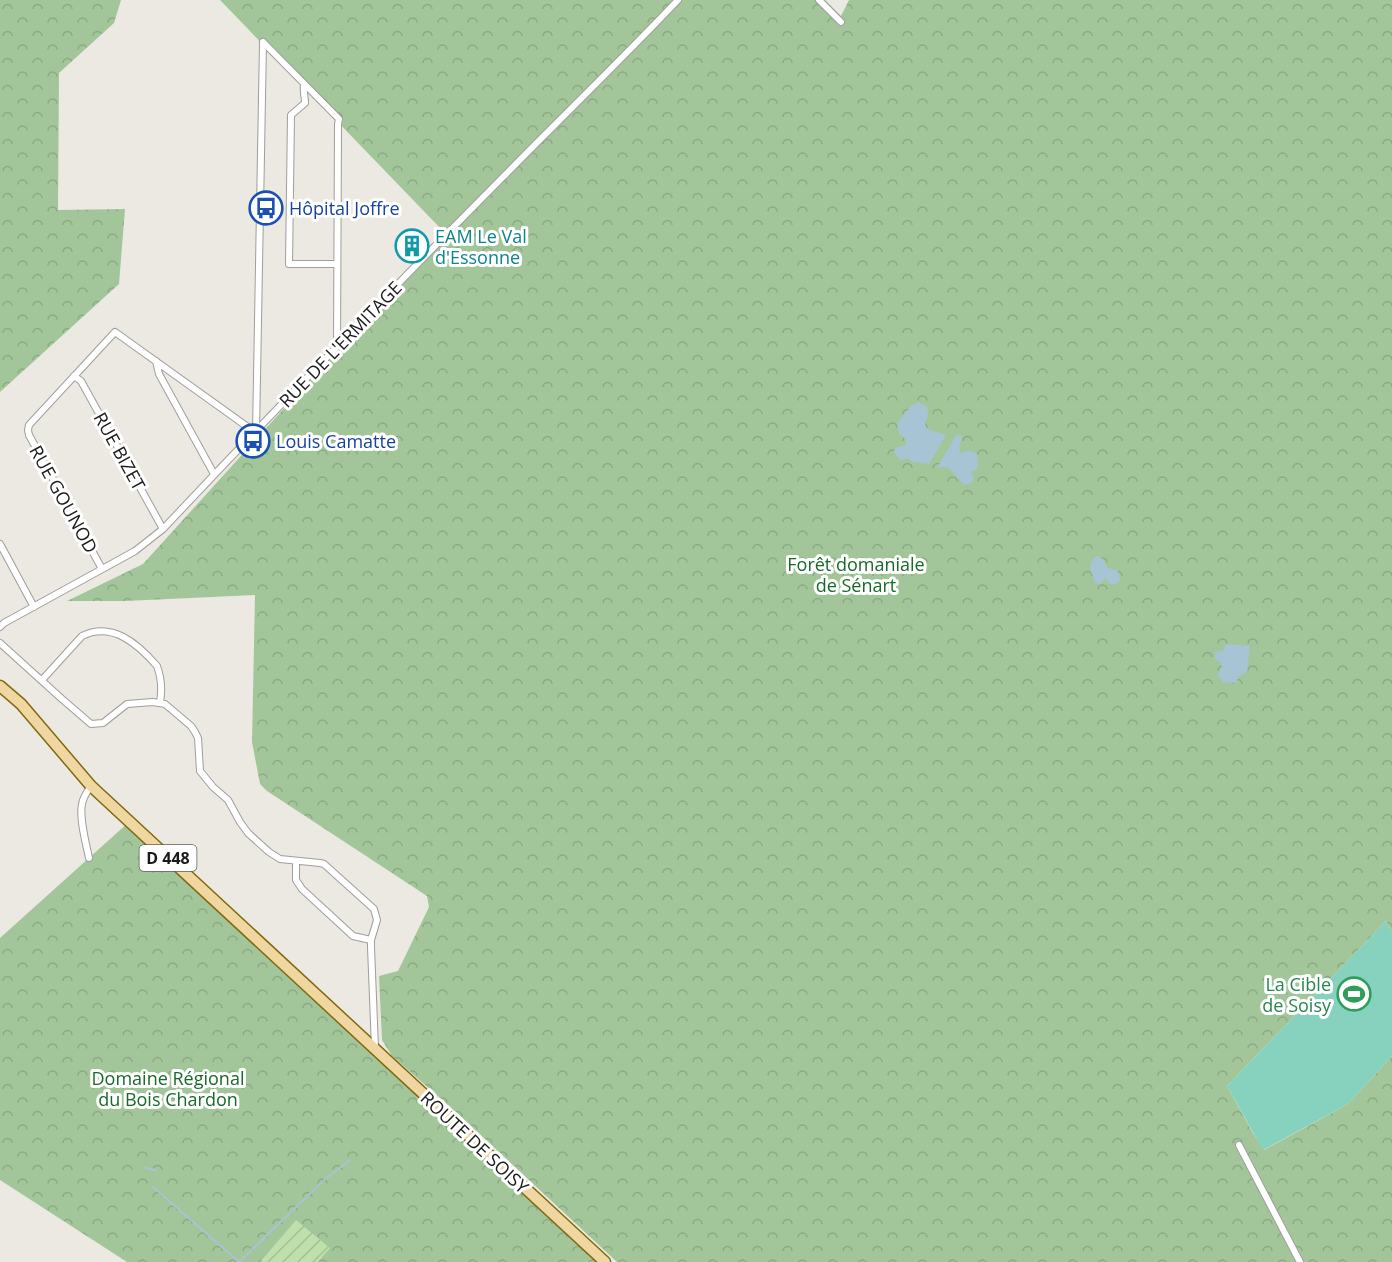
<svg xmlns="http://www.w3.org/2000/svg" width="1392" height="1262" font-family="'Open Sans',sans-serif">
	<defs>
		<pattern id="forest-crowns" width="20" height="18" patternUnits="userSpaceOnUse" patternTransform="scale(1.5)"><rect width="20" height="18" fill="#a2c69a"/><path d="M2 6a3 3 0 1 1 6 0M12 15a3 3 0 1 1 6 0" fill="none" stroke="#8baa84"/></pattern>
		<pattern id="garden-furrows" width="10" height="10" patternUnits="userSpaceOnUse" patternTransform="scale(1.5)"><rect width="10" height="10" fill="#bfe0ac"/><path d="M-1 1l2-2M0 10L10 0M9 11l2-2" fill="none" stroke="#a4c093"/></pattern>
	</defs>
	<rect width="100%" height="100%" fill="#ebe9e1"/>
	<!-- forest -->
	<path fill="url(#forest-crowns)" d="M0 0H121L114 23 59 73 58 210 125 209 119 284 0 392Z
		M220 0H825L841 16 849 0H1392V932L1386 921 1227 1086 1253 1133 1264 1150 1348 1104 1392 1056V1262H617L456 1112 392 1056 382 1040 379 976 398 971 429 907 427 896 267 791 260 784 252 742 255 595 125 601H67L143 564 444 232Z
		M129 822 605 1262H127L0 1180V938Z"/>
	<!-- garden -->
	<path fill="url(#garden-furrows)" d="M296 1220 330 1248 318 1262H262L261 1261Z"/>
	<!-- pitch -->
	<path fill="#87d2be" d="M1386 921 1392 932V1056L1348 1104 1263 1150 1227 1086Z"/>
	<!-- water -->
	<path fill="#a6c4d4" d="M918 402 927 406 928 416 925 424 927 429 946 435 929 464 913 462 906 458 901 461 894 452 895 448 906 445V440L899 433 897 423 911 406Z
		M956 435H961L962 438 959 447 960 453 968 451 975 452 978 457 977 462 978 465 976 470 971 472 974 479 972 483 964 485 948 467 937 468Z
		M1097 556 1103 559 1107 568 1117 570 1119 574 1120 581 1114 584H1110L1106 578 1100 584 1096 583C1091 574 1086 563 1097 556Z
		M1226 644 1250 646 1247 672 1239 676 1236 683 1223 682 1217 675 1222 667 1220 662 1215 659V652L1224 650Z"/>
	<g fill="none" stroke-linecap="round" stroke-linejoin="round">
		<!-- stream -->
		<path stroke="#a6c4d4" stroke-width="2" d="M145 1168 156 1170
			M324 1180 350 1160
			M153 1187 239 1262 322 1182"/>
		<!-- street casing -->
		<g stroke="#9e9e9e" stroke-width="8">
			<path id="street" d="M819 0 841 22
				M263 42 339 119 338 124 337 347
				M304 85C303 93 305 96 305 103L291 115 289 264H337
				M156 361 159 374 214 474
				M74 376 81 381 163 529
				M256 433 263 42
				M0 544 34 607
				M102 569 29 435 28 430 29 425 115 332 256 433
				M0 627 4 623 135 551 163 529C275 410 388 293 503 177 561 118 621 60 678 0
				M0 643 62 699 91 724 103 723 127 704 153 702 165 704 191 726 195 732 198 738 200 771 213 787 228 800 240 822 248 833 269 852 280 859 320 863 324 864 374 909 377 920 371 940V947L375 1048
				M42 680 82 636C112 621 138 644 157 666 161 677 162 691 160 702
				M89 858C86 843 79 819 82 804 83 797 87 792 91 786
				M296 862V880L302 889 353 936 371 940
				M1239 1145 1300 1262"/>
		</g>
		<!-- primary casing -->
		<g stroke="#806910" stroke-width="13">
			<path id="primary" d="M0 686 21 704 91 786 605 1262"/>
		</g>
		<!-- street -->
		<use href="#street" stroke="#fff" stroke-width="6"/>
		<!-- primary -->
		<use href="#primary" stroke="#f0d7a1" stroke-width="10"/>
	</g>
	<!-- icons -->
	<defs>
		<g id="bus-ring" transform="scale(1.725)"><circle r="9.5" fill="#fff" stroke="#1a4fb4" stroke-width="1.5"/><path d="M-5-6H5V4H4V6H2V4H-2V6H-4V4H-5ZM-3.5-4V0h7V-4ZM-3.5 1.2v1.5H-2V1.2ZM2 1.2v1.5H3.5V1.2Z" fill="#1a4fb4"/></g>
		<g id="building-ring" transform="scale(1.725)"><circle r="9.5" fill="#fff" stroke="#0f9aa8" stroke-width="1.5"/><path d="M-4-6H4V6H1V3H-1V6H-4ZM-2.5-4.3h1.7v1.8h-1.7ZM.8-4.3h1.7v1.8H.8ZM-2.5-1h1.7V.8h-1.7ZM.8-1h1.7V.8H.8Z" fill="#0f9aa8"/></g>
		<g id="stadium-ring" transform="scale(1.725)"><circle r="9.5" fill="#fff" stroke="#2e9e5b" stroke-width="1.5"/><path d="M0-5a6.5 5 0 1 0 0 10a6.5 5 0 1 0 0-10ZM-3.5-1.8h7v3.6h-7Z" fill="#2e9e5b"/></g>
	</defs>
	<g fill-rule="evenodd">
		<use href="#bus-ring" x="266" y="208"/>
		<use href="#building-ring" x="412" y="246"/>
		<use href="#bus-ring" x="253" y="441"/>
		<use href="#stadium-ring" x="1354" y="994"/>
	</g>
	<g text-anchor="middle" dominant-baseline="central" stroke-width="6" stroke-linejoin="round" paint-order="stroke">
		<!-- shield labels -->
		<rect fill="#fff" stroke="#5f5f5f" stroke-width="1.5" x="139.5" y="845" width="57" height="26" rx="4.5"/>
		<g font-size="16" font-weight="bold" fill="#1a1a1a">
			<text x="168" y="858">D 448</text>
		</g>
		<!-- transit labels -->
		<g font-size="18" fill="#164399" stroke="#fff" text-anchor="start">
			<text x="289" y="208">Hôpital Joffre</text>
			<text x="276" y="441">Louis Camatte</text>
		</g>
		<!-- culture labels -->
		<g font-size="18" fill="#0d838f" stroke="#fff" text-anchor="start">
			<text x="435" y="236">EAM Le Val<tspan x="435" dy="21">d'Essonne</tspan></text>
		</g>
		<!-- street labels -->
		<g font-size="18" fill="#1a1a1a" stroke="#fff">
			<text transform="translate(340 344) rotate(-46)">RUE DE L'ERMITAGE</text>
			<text transform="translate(120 451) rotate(61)">RUE BIZET</text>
			<text transform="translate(64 499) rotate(61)">RUE GOUNOD</text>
			<text transform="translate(475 1142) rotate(43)">ROUTE DE SOISY</text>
		</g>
		<!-- park labels -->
		<g font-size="18" fill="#176a28" stroke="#fff">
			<text x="856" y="564">Forêt domaniale<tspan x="856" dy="21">de Sénart</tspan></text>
			<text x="168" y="1078">Domaine Régional<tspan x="168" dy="21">du Bois Chardon</tspan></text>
		</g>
		<!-- leisure labels -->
		<g font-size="18" fill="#27864d" stroke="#fff" text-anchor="end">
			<text x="1331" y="984">La Cible<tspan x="1331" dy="21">de Soisy</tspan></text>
		</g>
	</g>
</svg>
